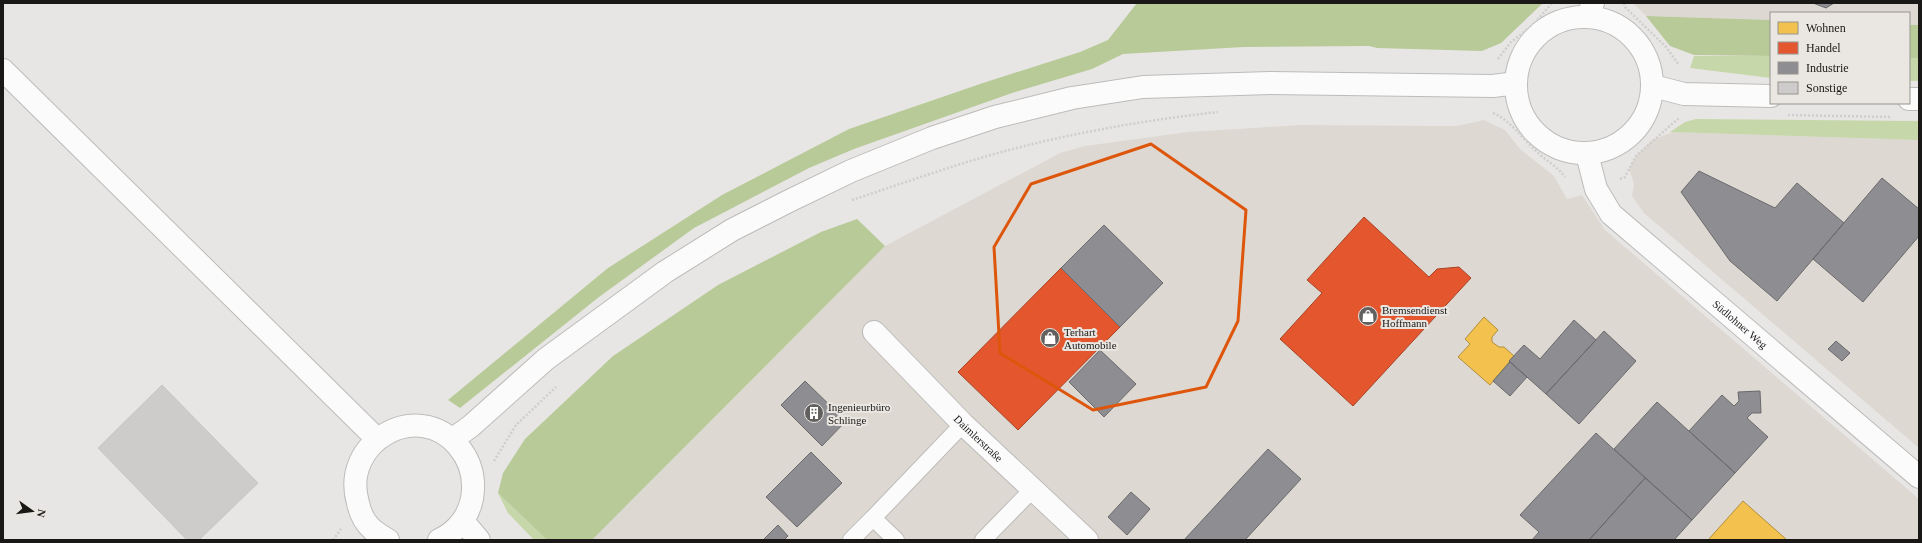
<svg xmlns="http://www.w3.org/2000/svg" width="1922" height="543" font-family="Georgia,serif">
	<rect width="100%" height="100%" fill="#e8e6e4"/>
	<!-- built -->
	<path fill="#ded8d2" d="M1633 3H1919V25H1909V13H1771V20L1646 16Z
		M1484 120 1505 130 1520 149 1554 176 1567 199 1582 195 1605 230 1919 499V540H592L885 246 1060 153 1085 146 1188 132 1300 125 1456 126Z
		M1673 132 1919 140V448L1644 213 1632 196 1634 184 1629 168 1636 156 1652 140Z"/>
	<!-- green -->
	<path fill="#c6d7aa" d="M1694 56H1771V78L1690 68Z
		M1909 58H1919V81H1909Z
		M1696 119 1919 121V140L1670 132 1685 122Z
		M498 493 547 540H534L508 513Z"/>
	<!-- forest -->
	<path fill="#b8ca98" d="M1137 3H1543L1501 43 1482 51 1377 48 1369 46 1244 47 1123 54 1092 69 1012 93 854 149 809 168 694 228 599 297 460 408 448 400 608 268 722 195 849 129 983 83 1080 52 1108 40Z
		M1646 16 1771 20V56L1694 55 1670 46Z
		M1909 25H1919V58H1909Z
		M857 219 885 246 592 540H547L498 493 503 473 525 439 613 356 718 285 821 232Z"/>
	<!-- homes -->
	<path fill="#f2c14e" stroke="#b18e3d" d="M1484 317 1498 330 1492 337V342L1499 347H1504L1514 356 1490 385 1458 357 1470 344 1465 339Z
		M1743 501 1787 540H1708Z"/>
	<!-- shops -->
	<path fill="#e4572e" stroke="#a74427" d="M1364 217 1429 277 1437 269 1459 267 1471 278 1353 406 1280 339 1322 293 1307 280Z
		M1061 268 1120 327 1018 430 958 372Z"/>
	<!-- industry -->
	<path fill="#8d8d92" stroke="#6a6a6d" d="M1813 3H1834L1826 8Z
		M1699 171 1775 208 1797 183 1844 223 1777 301 1730 261 1681 192Z
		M1882 178 1919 209V236L1863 302 1813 259Z
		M1104 225 1163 283 1120 327 1061 268Z
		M1574 320 1596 340 1546 394 1509 361 1524 345 1540 359Z
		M1604 331 1636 361 1579 424 1546 394Z
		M1836 341 1850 353 1842 361 1828 349Z
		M1100 350 1136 384 1104 417 1069 382Z
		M1510 362 1527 377 1510 396 1493 381Z
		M805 381 846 421 822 446 781 405Z
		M1760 391 1761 413H1752L1747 418 1768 437 1735 473 1689 431 1722 395 1734 406 1739 401 1738 392Z
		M1657 402 1735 473 1692 520 1614 449Z
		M1596 433 1645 478 1589 540H1532L1539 532 1520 515Z
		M1268 449 1301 479 1245 540H1184Z
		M811 452 842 483 797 527 766 497Z
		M1645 478 1692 520 1674 540H1589Z
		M1131 492 1150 509 1127 535 1108 517Z
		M778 525 788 536 784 540H763Z"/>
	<!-- building -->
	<path fill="#cdccca" stroke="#c7c6c4" d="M162 385 258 483 199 540H187L98 448Z"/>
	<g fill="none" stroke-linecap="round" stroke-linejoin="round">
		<!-- lane casing -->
		<g stroke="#bdbcba" stroke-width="18">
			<path id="lane" d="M851 540 873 518
				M896 540 873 518 963 424
				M983 540 1033 489"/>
		</g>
		<!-- street casing -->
		<g stroke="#bdbcba" stroke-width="24">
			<g id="street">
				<path d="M1588 16 1593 3"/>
				<path id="s1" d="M1587 154 1596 189 1611 214 1919 477"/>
				<path id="s2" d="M874 332 963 424 1087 540"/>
			</g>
		</g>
		<!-- secondary casing -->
		<g stroke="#bdbcba" stroke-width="24">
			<path id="secondary" d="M1516 85a68 68 0 1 1 136 0a68 68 0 1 1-136 0Z
				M3 70 377 439
				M1653 86 1684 94 1771 96
				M1909 99H1919
				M453 439 471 426 546 359 665 272 732 230 789 201 851 171 932 138 995 117 1072 98 1143 87 1270 83 1493 86 1516 83
				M463 521 479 540
				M388 540C383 537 377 533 373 530 365 523 360 513 358 503 340 442 418 398 458 446 469 459 474 473 473 490 472 512 459 531 439 540"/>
		</g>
		<!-- path -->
		<path stroke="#cecece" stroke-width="2.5" stroke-dasharray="2 2" stroke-linecap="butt" d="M1624 3 1625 7 1666 47 1679 65
			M1498 59 1511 42 1533 25 1552 3
			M1493 113C1510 120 1522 138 1535 150 1545 160 1557 166 1565 177
			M1788 115 1891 117
			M1620 179 1625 177 1636 156 1679 118
			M852 200C904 183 956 164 1009 150 1077 132 1147 120 1218 112
			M494 461 516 425 556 387
			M333 540 341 529"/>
		<!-- lane -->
		<use href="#lane" stroke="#fcfbfb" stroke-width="16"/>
		<!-- street -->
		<use href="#street" stroke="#fcfbfb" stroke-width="22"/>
		<!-- secondary -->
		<use href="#secondary" stroke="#fcfbfb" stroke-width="22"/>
	</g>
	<!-- marked area -->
	<path fill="none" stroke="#de560c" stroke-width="3" stroke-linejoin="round" d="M1151 144 1246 210 1238 321 1206 387 1093 410 1000 353 994 247 1031 184Z"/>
	<!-- icons -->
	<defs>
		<g id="shop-disc" transform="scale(1)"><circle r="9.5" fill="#61605e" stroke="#eae6e2"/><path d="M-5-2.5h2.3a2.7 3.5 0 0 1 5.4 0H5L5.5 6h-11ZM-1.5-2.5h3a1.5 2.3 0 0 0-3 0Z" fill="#fff"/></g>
		<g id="building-disc" transform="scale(1)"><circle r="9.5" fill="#61605e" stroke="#eae6e2"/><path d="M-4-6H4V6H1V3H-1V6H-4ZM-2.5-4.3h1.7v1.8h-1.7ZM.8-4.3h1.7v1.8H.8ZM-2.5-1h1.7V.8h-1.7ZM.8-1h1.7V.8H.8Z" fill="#fff"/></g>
	</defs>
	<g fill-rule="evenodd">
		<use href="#shop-disc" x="1368" y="316"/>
		<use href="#shop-disc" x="1050" y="338"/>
		<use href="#building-disc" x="814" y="413"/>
	</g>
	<g text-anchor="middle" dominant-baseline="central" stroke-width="4" stroke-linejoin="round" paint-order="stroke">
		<!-- poi labels -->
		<g font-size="11" fill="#191816" stroke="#eae6e2" text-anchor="start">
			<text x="1382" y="310">Bremsendienst<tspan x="1382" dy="13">Hoffmann</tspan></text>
			<text x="1064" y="332">Terhart<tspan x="1064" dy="13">Automobile</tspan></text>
			<text x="828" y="407">Ingenieurbüro<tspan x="828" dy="13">Schlinge</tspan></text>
		</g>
		<!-- street labels -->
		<g font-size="11" fill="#191816" stroke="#eae6e2">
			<text stroke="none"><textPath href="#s1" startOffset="235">Südlohner Weg</textPath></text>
			<text stroke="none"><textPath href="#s2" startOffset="149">Daimlerstraße</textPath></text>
		</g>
	</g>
	<!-- border -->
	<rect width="1922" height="543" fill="none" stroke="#191816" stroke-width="8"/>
	<!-- legend -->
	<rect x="1770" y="12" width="140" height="92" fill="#eae6e2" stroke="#969490"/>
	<rect x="1778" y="22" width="20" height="12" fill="#f2c14e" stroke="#969490"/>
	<text x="1806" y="32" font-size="12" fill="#191816">Wohnen</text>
	<rect x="1778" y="42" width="20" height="12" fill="#e4572e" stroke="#969490"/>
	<text x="1806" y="52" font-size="12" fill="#191816">Handel</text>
	<rect x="1778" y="62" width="20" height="12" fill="#8d8d92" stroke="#969490"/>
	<text x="1806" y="72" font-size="12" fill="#191816">Industrie</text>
	<rect x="1778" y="82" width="20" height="12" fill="#cdccca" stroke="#969490"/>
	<text x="1806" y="92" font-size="12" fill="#191816">Sonstige</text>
	<!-- north arrow -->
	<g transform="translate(32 511) rotate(104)" stroke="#eae6e2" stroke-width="3" paint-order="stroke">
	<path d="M0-3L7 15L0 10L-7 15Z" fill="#191816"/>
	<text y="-6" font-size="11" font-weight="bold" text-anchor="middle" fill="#191816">N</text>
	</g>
</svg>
